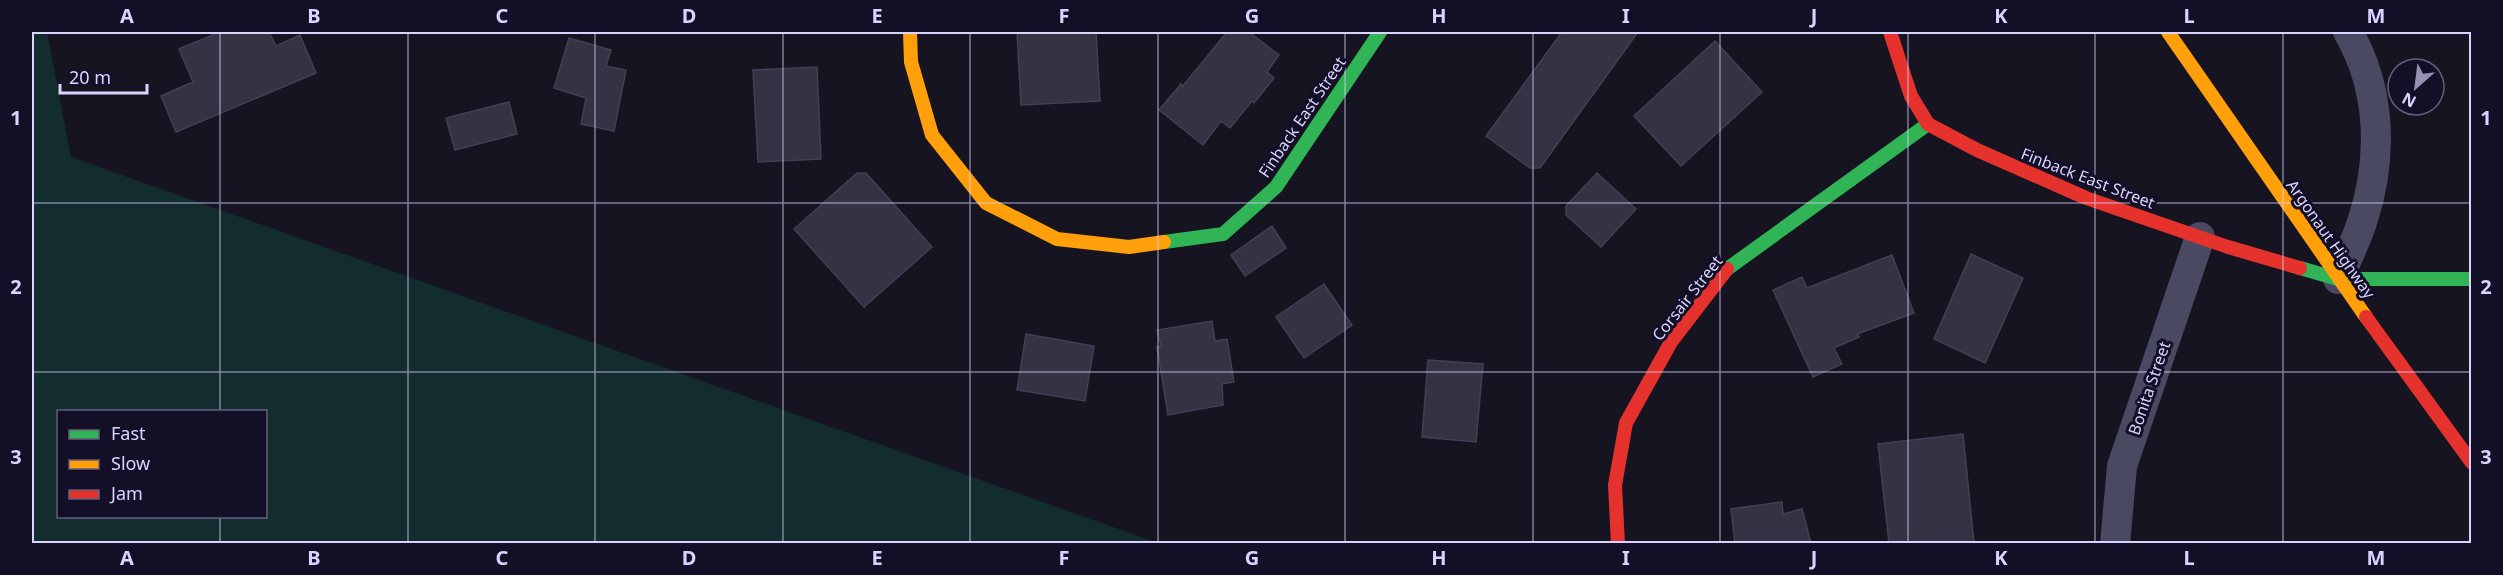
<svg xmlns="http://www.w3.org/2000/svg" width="2503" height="575" font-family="'Noto Sans',sans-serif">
	<rect width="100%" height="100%" fill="#161421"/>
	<!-- green -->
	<path fill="#132c2d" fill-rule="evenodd" d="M32 32H47L71 157 1158 543H32ZM58 412H266V516H58Z"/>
	<!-- building -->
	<path fill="#343243" stroke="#433f54" stroke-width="1.5" d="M220 32H269L276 46 300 35 316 73 176 132 161 96 193 82 179 49Z
		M1017 32H1096L1100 101 1021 105Z
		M1227 32H1249L1279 55 1267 72 1274 78 1254 103 1252 101 1230 128 1221 121 1203 145 1159 110 1181 84 1182 87Z
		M1562 32H1638L1540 168H1530L1486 136Z
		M569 38 611 50 606 66 626 70 614 131 581 124 586 98 554 88Z
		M1715 41 1762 92 1681 166 1634 116Z
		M817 67 821 159 758 162 753 70Z
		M509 102 517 134 455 150 446 118Z
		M857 173H866L932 247 864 307 794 229Z
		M1597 173 1636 209 1601 247 1566 215V206Z
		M1272 226 1286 248 1245 276 1231 255Z
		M1971 254 2023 278 1985 363 1934 339Z
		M1892 255 1914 313 1857 334 1859 337 1834 348 1842 364 1813 377 1773 290 1802 277 1807 288Z
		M1324 284 1352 325 1304 358 1276 317Z
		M1212 321 1215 341 1227 339 1234 382 1222 384 1223 405 1168 415 1157 347 1161 346 1157 330Z
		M1026 334 1094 346 1085 401 1017 390Z
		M1428 360 1483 364 1476 442 1422 437Z
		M1963 434 1974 543H1889L1878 444Z
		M1782 502 1783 514 1802 509 1811 543H1735L1731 509Z"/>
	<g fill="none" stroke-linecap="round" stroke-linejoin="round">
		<!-- street -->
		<path stroke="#4a4962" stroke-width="30" d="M2338 279C2347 259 2357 239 2363 219 2383 157 2381 88 2348 32
			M2115 544 2122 466 2200 237"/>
		<!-- fast -->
		<path stroke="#30b455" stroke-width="14" d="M1164 242 1223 234 1276 187 1380 32
			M2300 268 2338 279H2472
			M1727 269 1928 124"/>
		<!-- slow -->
		<path stroke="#ff9f0a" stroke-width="14" d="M910 32 911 62 932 135 986 203 1057 239 1129 247 1164 242
			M2168 32 2366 317"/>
		<!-- jam -->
		<path stroke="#e5322d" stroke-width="14" d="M1890 32 1911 96 1928 124 1977 150 2086 198 2228 247 2300 268
			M2366 317 2472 463
			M1618 544 1615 485 1626 423 1671 342 1727 269"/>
	</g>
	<!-- grid -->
	<path fill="none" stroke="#d9d4ff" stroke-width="1.5" stroke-opacity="0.55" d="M220 32V412M408 32V544M595 32V544M783 32V544M970 32V544M1158 32V544M1345 32V544M1533 32V544M1720 32V544M1908 32V544M2095 32V544M2283 32V544M32 203H2472M32 372H2472M220 516V544"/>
	<g text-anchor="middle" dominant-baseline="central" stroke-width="6" stroke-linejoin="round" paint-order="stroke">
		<!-- street labels -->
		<g font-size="16" fill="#d9d4ff" stroke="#130f26">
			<text transform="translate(1302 117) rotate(-56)">Finback East Street</text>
			<text transform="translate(2088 178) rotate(21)">Finback East Street</text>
			<text transform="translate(2331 239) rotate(55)">Argonaut Highway</text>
			<text transform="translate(1687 298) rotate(-52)">Corsair Street</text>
			<text transform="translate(2149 388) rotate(-71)">Bonita Street</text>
		</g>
	</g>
	<!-- border -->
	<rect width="2503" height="575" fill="none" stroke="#130f26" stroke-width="66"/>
	<!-- legend -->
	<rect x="57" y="410" width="210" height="108" fill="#130f26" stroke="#625e7d" stroke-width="1.5"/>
	<rect x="69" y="430" width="30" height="9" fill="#30b455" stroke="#625e7d" stroke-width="1.5"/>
	<text x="111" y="440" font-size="18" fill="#d9d4ff">Fast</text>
	<rect x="69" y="460" width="30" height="9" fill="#ff9f0a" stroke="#625e7d" stroke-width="1.5"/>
	<text x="111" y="470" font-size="18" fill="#d9d4ff">Slow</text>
	<rect x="69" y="490" width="30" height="9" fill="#e5322d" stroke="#625e7d" stroke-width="1.5"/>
	<text x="111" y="500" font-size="18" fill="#d9d4ff">Jam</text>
	<!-- north arrow -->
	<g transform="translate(2416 87) rotate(208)"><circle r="28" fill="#130f26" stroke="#625e7d" stroke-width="1.5"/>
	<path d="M0-4.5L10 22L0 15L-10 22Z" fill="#9591b1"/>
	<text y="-9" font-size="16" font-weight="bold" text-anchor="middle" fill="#d9d4ff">N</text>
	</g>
	<!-- scale -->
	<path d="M60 84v9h87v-9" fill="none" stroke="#d9d4ff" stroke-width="3"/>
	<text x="69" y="84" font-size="18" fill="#d9d4ff" stroke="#130f26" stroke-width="4.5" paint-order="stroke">20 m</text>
	<rect x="33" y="33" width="2437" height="509" fill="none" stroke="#d9d4ff" stroke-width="2"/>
	<g font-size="20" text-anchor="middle" font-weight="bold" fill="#d9d4ff">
		<text x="127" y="23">A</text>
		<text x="314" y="23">B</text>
		<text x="502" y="23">C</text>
		<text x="689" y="23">D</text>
		<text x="877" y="23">E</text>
		<text x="1064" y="23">F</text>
		<text x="1252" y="23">G</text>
		<text x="1439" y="23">H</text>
		<text x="1626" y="23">I</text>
		<text x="1814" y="23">J</text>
		<text x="2001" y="23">K</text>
		<text x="2189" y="23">L</text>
		<text x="2376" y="23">M</text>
		<text x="16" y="125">1</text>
		<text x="2486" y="125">1</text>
		<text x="16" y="294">2</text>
		<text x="2486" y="294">2</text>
		<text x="16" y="464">3</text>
		<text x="2486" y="464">3</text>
		<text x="127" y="565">A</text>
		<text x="314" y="565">B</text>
		<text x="502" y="565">C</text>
		<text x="689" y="565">D</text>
		<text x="877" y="565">E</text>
		<text x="1064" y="565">F</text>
		<text x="1252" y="565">G</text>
		<text x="1439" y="565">H</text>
		<text x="1626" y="565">I</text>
		<text x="1814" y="565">J</text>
		<text x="2001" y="565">K</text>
		<text x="2189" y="565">L</text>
		<text x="2376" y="565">M</text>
	</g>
</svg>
